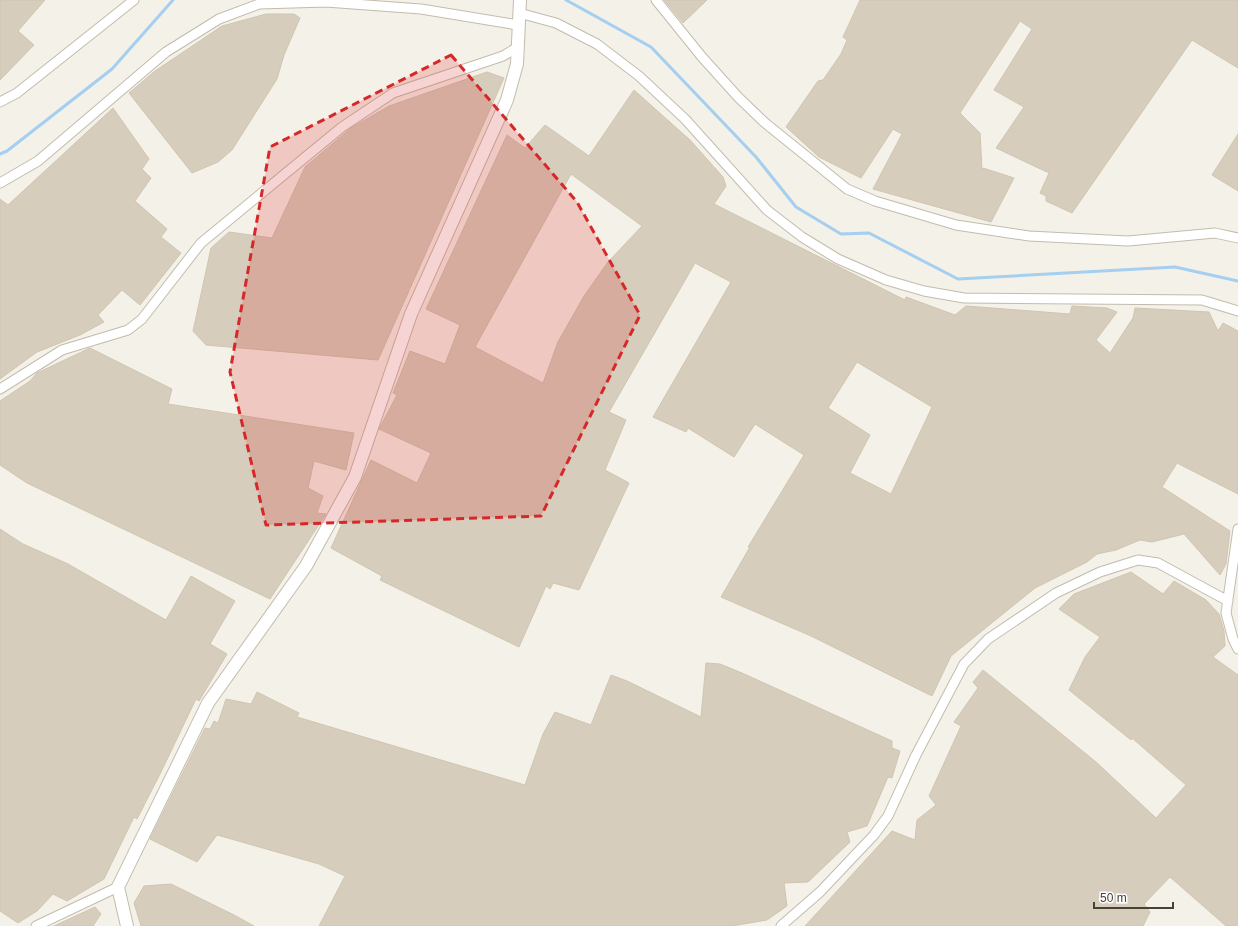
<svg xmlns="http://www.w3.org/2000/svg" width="1238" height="926" font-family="Arial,sans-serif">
	<rect width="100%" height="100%" fill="#f4f1e8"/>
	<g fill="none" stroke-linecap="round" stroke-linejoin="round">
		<!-- stream -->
		<path stroke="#a4cff0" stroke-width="3" d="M566 0 651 47 756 157 796 207 841 234 869 233 958 279 1175 267 1238 281
			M0 154 7 151 112 69 173 0"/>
	</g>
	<!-- building -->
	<path fill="#d6cdbd" stroke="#d0c5b0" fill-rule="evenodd" d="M0 0H45L18 31 34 45 0 80Z
		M664 0H707L683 23Z
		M860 0H1238V68L1192 40 1072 213 1046 201V196L1040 193 1049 173 996 148 1024 107 994 90 1032 29 1020 21 960 113 980 133 982 170 983 168 1014 178 991 222 873 189 902 134 893 129 861 178 819 157 786 127 818 81 823 80 841 54 847 40 843 37Z
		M266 14H294L300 18 284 55 277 79 232 150 218 162 192 173 129 93 155 71 222 26Z
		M487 72 504 78 378 360 206 345 193 331 211 248 229 232 272 238 305 167 351 128 389 106Z
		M634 90 690 140 723 177 726 186 714 204 905 300 906 297 955 315 966 306 1070 314 1072 306 1107 308 1117 312 1096 340 1110 353 1133 318 1135 308 1209 312 1218 331 1223 323 1238 331V494L1177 463 1162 487 1230 531 1226 564 1220 575 1184 534 1152 542 1140 540 1116 550 1097 554 1087 562 1035 588 951 656 932 696 811 636 721 597 750 547H748L804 455 755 424 734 457 688 428 686 432 653 417 731 282 695 263 609 412 626 420 605 470 629 483 579 590 553 583 550 589 546 586 519 647 380 580 382 576 331 548 371 460 417 483 431 453 379 429 397 395 393 393 410 351 445 364 460 325 426 309 507 135 525 148 545 125 589 156ZM571 174 642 226 608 262 584 296 558 342 543 383 475 347ZM857 362 932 407 891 494 850 473 870 435 828 408Z
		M113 108 149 159 142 169 151 178 135 201 167 229 161 237 181 253 140 305 122 290 98 315 104 322 80 335 37 352 0 379V199L8 205Z
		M1238 134V191L1212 175Z
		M90 348 172 389 168 404 354 433 346 470 314 461 308 488 323 496 317 513 326 514 270 599 27 483 0 465V401L30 381 37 373Z
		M0 529 23 544 68 564 166 620 191 576 235 601 210 644 227 654 199 701 196 699 161 772 137 819 134 817 104 879 67 901 53 894 37 911 18 923 0 911Z
		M1131 572 1163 594 1174 581 1206 600 1219 614 1224 631 1225 646 1213 657 1238 675V926H1226L1170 877 1144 904 1150 912 1143 926H805L892 831 915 840 917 820 936 805 929 796 961 726 954 722 978 688 973 682 983 670 1096 762 1156 818 1186 785 1132 738 1131 740 1069 690 1085 657 1100 637 1059 609 1074 594Z
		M706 663 720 664 742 673 892 741V748L900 751 892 778 888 777 867 826 847 832 850 842 808 882 784 883 787 906 767 920 732 926H319L345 876 319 864 217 835 197 862 150 839 205 728 210 729 214 721 218 723 226 699 251 704 257 692 299 713 297 717 525 785 543 734 555 712 591 725 611 675 627 681 701 717Z
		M171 884 234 915 254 926H141L134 903 144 886Z
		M95 907 101 914 93 926H54Z"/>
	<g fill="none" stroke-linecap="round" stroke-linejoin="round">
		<!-- minor casing -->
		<g stroke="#c2bcad" stroke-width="11">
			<path id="minor" d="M656 0 702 57 738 97 764 122 847 189 875 201 956 225 1029 236 1128 241 1215 233 1238 238
				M519 13 556 23 597 44 639 76 685 119 767 210 802 237 838 259 886 280 924 291 964 298 1202 300 1238 311
				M0 102 17 93 134 0
				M0 183 38 161 166 52 219 19 259 4 326 2 421 9 518 25
				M0 389 62 350 128 330 142 319 201 243 342 127 393 93 503 56 518 47
				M1238 529 1226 613 1233 639 1238 649
				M36 926 118 887
				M781 926 820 892 874 835 888 816 916 755 964 664 988 639 1056 593 1100 572 1138 560 1158 563 1228 601"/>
		</g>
		<!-- tertiary casing -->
		<g stroke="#c2bcad" stroke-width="14">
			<path id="tertiary" d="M127 926 118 887 208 703 306 566 355 477 411 314 507 100 517 64 520 0"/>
		</g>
		<!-- minor -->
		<use href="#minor" stroke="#fff" stroke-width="9"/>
		<!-- tertiary -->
		<use href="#tertiary" stroke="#fff" stroke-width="12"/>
	</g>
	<!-- marked area -->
	<path fill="#d62828" fill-opacity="0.2" stroke="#d62828" stroke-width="3" stroke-dasharray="8 5" stroke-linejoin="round" d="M451 55 577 202 640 315 541 516 266 525 230 372 270 147Z"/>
	<!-- scale -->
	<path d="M1094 902v6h79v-6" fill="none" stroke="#474136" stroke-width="2"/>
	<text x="1100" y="902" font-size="12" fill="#474136" stroke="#ffffff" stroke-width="3" paint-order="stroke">50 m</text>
</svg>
